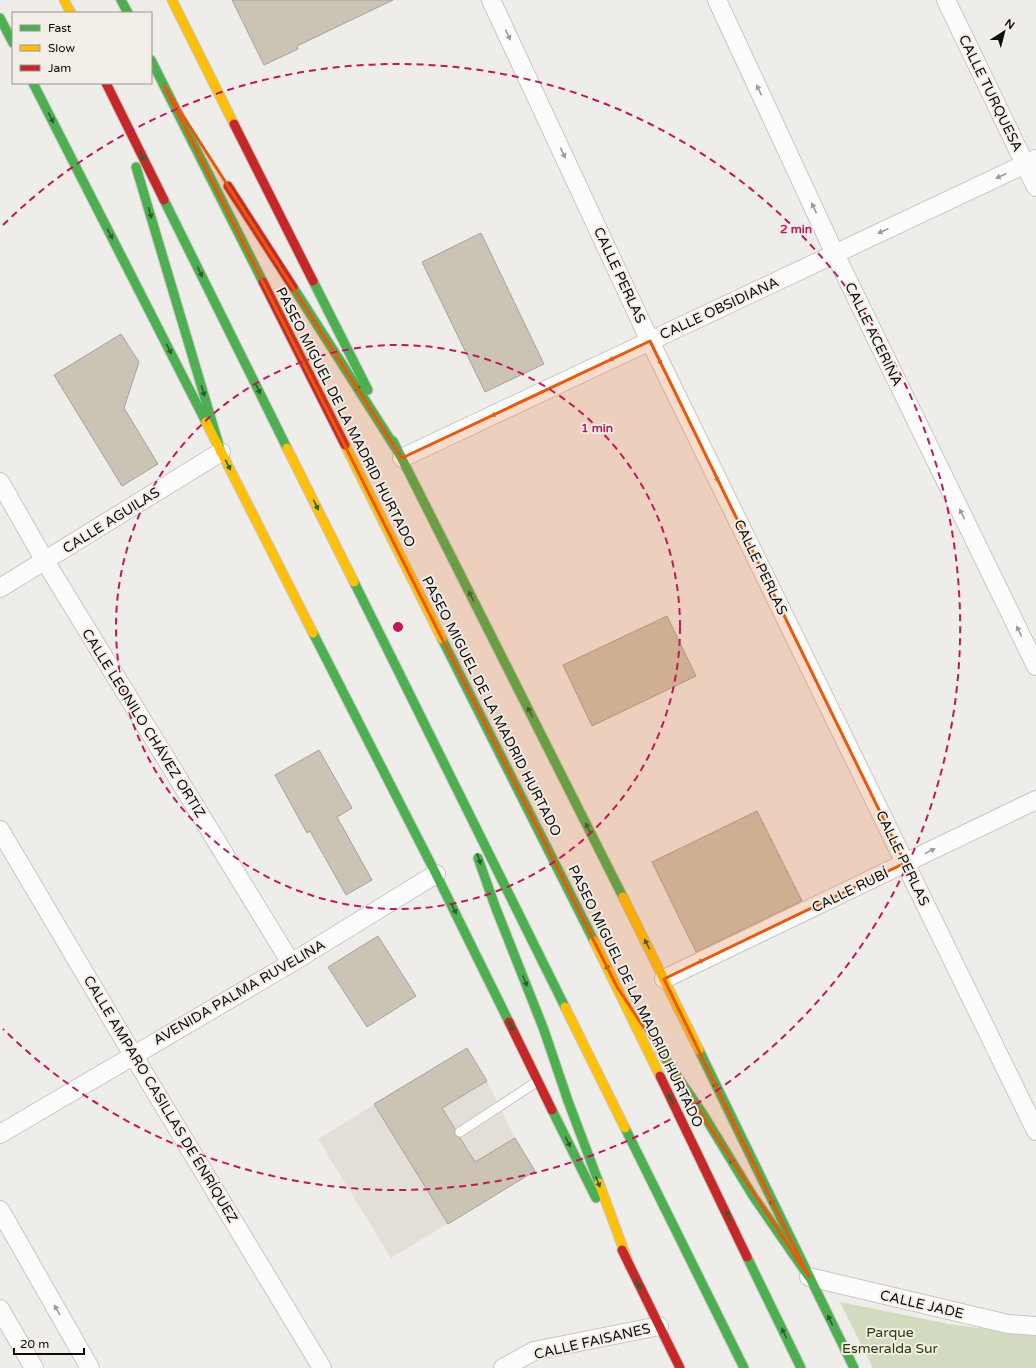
<svg xmlns="http://www.w3.org/2000/svg" width="1036" height="1368" font-family="'Varela Round',sans-serif">
  <style>
    .built { fill: #e4dfd6 }
    .green { fill: #d2dbbf }
    .building { fill: #cbc3b3; stroke: #a4a3a0 }
    .lines { fill: none; stroke-linecap: round; stroke-linejoin: round }
    .lane-casing { stroke: #c8c6c4; stroke-width: 11 }
    .street-casing { stroke: #c8c6c4; stroke-width: 20 }
    .fast-casing { stroke: #c8c6c4; stroke-width: 11 }
    .slow-casing { stroke: #c8c6c4; stroke-width: 11 }
    .jam-casing { stroke: #c8c6c4; stroke-width: 11 }
    .lane { stroke: #fdfcfc; stroke-width: 9 }
    .street { stroke: #fdfcfc; stroke-width: 18 }
    .fast { stroke: #4caf50; stroke-width: 9 }
    .slow { stroke: #ffc107; stroke-width: 9 }
    .jam { stroke: #c62828; stroke-width: 9 }
    .oneway { fill: #9d9c9b }
    .oneway2 { fill: #2c5e2d }
    .marked { fill: #e8590c; fill-opacity: 0.2; stroke: #e8590c; stroke-width: 3; stroke-linejoin: round }
    .ring { fill: none; stroke: #c2185b; stroke-width: 2; stroke-dasharray: 7 5 }
    .labels { text-anchor: middle; stroke-width: 4; stroke-linejoin: round; paint-order: stroke }
    .street-label { font-size: 14px; fill: #0d0c0a; stroke: #f2eee7 }
    .park-label { font-size: 14px; fill: #2c3c02; stroke: #f2eee7 }
    .centre { fill: #c2185b; stroke: #f2eee7; stroke-width: 2 }
    .ring-label { font-size: 12px; text-anchor: middle; font-weight: bold; fill: #c2185b; stroke: #f2eee7; stroke-width: 4; stroke-linejoin: round; paint-order: stroke }
  </style>
  <rect width="100%" height="100%" fill="#efedea"/>
  <polygon class="built" points="467,1048 487,1081 515,1138 535,1171 391,1258 318,1139"/>
  <polygon class="green" points="840,1302 949,1324 1036,1336 1036,1368 873,1368"/>
  <g class="building">
    <polygon points="232,0 393,0 297,46 298,49 264,65"/>
    <polygon points="481,233 544,364 485,392 422,262"/>
    <polygon points="121,334 139,362 124,408 158,464 122,486 54,375"/>
    <polygon points="667,616 696,676 592,726 563,665"/>
    <polygon points="319,750 352,808 337,817 372,880 346,895 310,831 307,833 275,775"/>
    <polygon points="757,811 802,901 696,952 652,862"/>
    <polygon points="378,936 416,996 367,1027 328,967"/>
    <polygon points="467,1048 487,1081 442,1108 455,1129 455,1135 460,1138 475,1162 515,1138 535,1171 448,1224 374,1104"/>
  </g>
  <g class="lines">
    <g class="lane-casing">
      <polyline id="lane" points="460,1132 538,1081"/>
    </g>
    <g class="street-casing">
      <g id="street">
        <polyline points="491,0 650,341 1036,1131"/>
        <polyline points="717,0 835,254 1036,666"/>
        <polyline points="946,0 1036,187"/>
        <polyline points="402,458 1036,159"/>
        <polyline points="0,482 45,561 291,963"/>
        <polyline points="0,588 221,452"/>
        <polyline points="0,830 133,1055 322,1368"/>
        <polyline points="664,979 1036,800"/>
        <polyline points="0,1134 291,963 436,874"/>
        <polyline points="0,1210 90,1368"/>
        <polyline points="809,1277 1008,1324 1036,1326"/>
        <polyline points="0,1309 34,1368"/>
        <polyline points="503,1368 534,1351 659,1326"/>
      </g>
    </g>
    <g class="fast-casing">
      <g id="fast">
        <polyline points="121,0 128,13"/>
        <polyline points="0,18 13,43"/>
        <polyline points="151,60 263,282"/>
        <polyline points="33,83 206,422"/>
        <polyline points="136,167 221,452"/>
        <polyline points="164,200 287,448"/>
        <polyline points="313,281 368,390"/>
        <polyline points="293,287 402,458"/>
        <polyline points="393,441 623,897"/>
        <polyline points="354,582 565,1007"/>
        <polyline points="313,633 436,874 509,1022"/>
        <polyline points="442,639 594,941"/>
        <polyline points="478,858 495,906 544,1030 568,1101 599,1183"/>
        <polyline points="699,1050 854,1368"/>
        <polyline points="660,1051 703,1114 753,1196 809,1277"/>
        <polyline points="552,1110 596,1198"/>
        <polyline points="625,1128 744,1368"/>
        <polyline points="747,1257 801,1368"/>
      </g>
    </g>
    <g class="slow-casing">
      <g id="slow">
        <polyline points="64,0 71,13"/>
        <polyline points="172,0 234,124"/>
        <polyline points="206,422 313,633"/>
        <polyline points="345,445 442,639"/>
        <polyline points="287,448 354,582"/>
        <polyline points="623,897 699,1050"/>
        <polyline points="594,941 660,1076"/>
        <polyline points="565,1007 625,1128"/>
        <polyline points="599,1183 630,1267"/>
      </g>
    </g>
    <g class="jam-casing">
      <g id="jam">
        <polyline points="106,83 164,200"/>
        <polyline points="234,124 313,281"/>
        <polyline points="228,186 293,287"/>
        <polyline points="263,282 345,445"/>
        <polyline points="509,1022 552,1110"/>
        <polyline points="660,1076 747,1257"/>
        <polyline points="622,1250 680,1368"/>
      </g>
    </g>
    <use href="#lane" class="lane"/>
    <use href="#street" class="street"/>
    <use href="#fast" class="fast"/>
    <use href="#slow" class="slow"/>
    <use href="#jam" class="jam"/>
  </g>
  <defs><path id="oneway-solid" d="M-6-.8H1V-3.2L6.5 0L1 3.2V.8H-6Z"/></defs>
  <g class="oneway">
    <use href="#oneway-solid" transform="translate(508 35) rotate(65)"/>
    <use href="#oneway-solid" transform="translate(759 90) rotate(-115)"/>
    <use href="#oneway-solid" transform="translate(563 153) rotate(65)"/>
    <use href="#oneway-solid" transform="translate(1001 176) rotate(155)"/>
    <use href="#oneway-solid" transform="translate(814 208) rotate(-115)"/>
    <use href="#oneway-solid" transform="translate(883 231) rotate(155)"/>
    <use href="#oneway-solid" transform="translate(614 358) rotate(155)"/>
    <use href="#oneway-solid" transform="translate(659 360) rotate(64)"/>
    <use href="#oneway-solid" transform="translate(496 414) rotate(155)"/>
    <use href="#oneway-solid" transform="translate(716 477) rotate(64)"/>
    <use href="#oneway-solid" transform="translate(962 514) rotate(-116)"/>
    <use href="#oneway-solid" transform="translate(1019 631) rotate(-116)"/>
    <use href="#oneway-solid" transform="translate(930 851) rotate(-26)"/>
    <use href="#oneway-solid" transform="translate(699 962) rotate(-26)"/>
    <use href="#oneway-solid" transform="translate(57 1310) rotate(-120)"/>
  </g>
  <g class="oneway2">
    <use href="#oneway-solid" transform="translate(51 118) rotate(63)"/>
    <use href="#oneway-solid" transform="translate(142 156) rotate(64)"/>
    <use href="#oneway-solid" transform="translate(150 213) rotate(73)"/>
    <use href="#oneway-solid" transform="translate(110 234) rotate(63)"/>
    <use href="#oneway-solid" transform="translate(281 269) rotate(-123)"/>
    <use href="#oneway-solid" transform="translate(200 272) rotate(64)"/>
    <use href="#oneway-solid" transform="translate(169 349) rotate(63)"/>
    <use href="#oneway-solid" transform="translate(258 389) rotate(64)"/>
    <use href="#oneway-solid" transform="translate(359 390) rotate(-123)"/>
    <use href="#oneway-solid" transform="translate(203 391) rotate(73)"/>
    <use href="#oneway-solid" transform="translate(228 465) rotate(63)"/>
    <use href="#oneway-solid" transform="translate(316 505) rotate(64)"/>
    <use href="#oneway-solid" transform="translate(471 596) rotate(-117)"/>
    <use href="#oneway-solid" transform="translate(530 712) rotate(-117)"/>
    <use href="#oneway-solid" transform="translate(588 828) rotate(-117)"/>
    <use href="#oneway-solid" transform="translate(479 859) rotate(71)"/>
    <use href="#oneway-solid" transform="translate(454 909) rotate(64)"/>
    <use href="#oneway-solid" transform="translate(647 944) rotate(-117)"/>
    <use href="#oneway-solid" transform="translate(608 969) rotate(-117)"/>
    <use href="#oneway-solid" transform="translate(525 981) rotate(68)"/>
    <use href="#oneway-solid" transform="translate(511 1026) rotate(64)"/>
    <use href="#oneway-solid" transform="translate(716 1087) rotate(-116)"/>
    <use href="#oneway-solid" transform="translate(671 1099) rotate(-116)"/>
    <use href="#oneway-solid" transform="translate(568 1142) rotate(64)"/>
    <use href="#oneway-solid" transform="translate(733 1163) rotate(-121)"/>
    <use href="#oneway-solid" transform="translate(598 1182) rotate(70)"/>
    <use href="#oneway-solid" transform="translate(773 1204) rotate(-116)"/>
    <use href="#oneway-solid" transform="translate(728 1216) rotate(-116)"/>
    <use href="#oneway-solid" transform="translate(638 1284) rotate(63)"/>
    <use href="#oneway-solid" transform="translate(830 1320) rotate(-116)"/>
    <use href="#oneway-solid" transform="translate(784 1333) rotate(-116)"/>
  </g>
  <path class="marked" d="M164,86l238,372 248,-117 255,522 -241,116 145,298 -192,-290z"/>
  <g class="ring">
    <circle cx="398" cy="627" r="282"/>
    <path d="M3 225A563 563 0 1 1 3 1029"/>
  </g>
  <g class="labels">
    <g class="street-label">
      <text transform="translate(991 93) rotate(64)" y="5">CALLE TURQUESA</text>
      <text transform="translate(620 275) rotate(65)" y="5">CALLE PERLAS</text>
      <text transform="translate(719 308) rotate(-25)" y="5">CALLE OBSIDIANA</text>
      <text transform="translate(874 334) rotate(64)" y="5">CALLE ACERINA</text>
      <text transform="translate(346 417) rotate(63)" y="5">PASEO MIGUEL DE LA MADRID HURTADO</text>
      <text transform="translate(111 520) rotate(-32)" y="5">CALLE AGUILAS</text>
      <text transform="translate(761 567) rotate(64)" y="5">CALLE PERLAS</text>
      <text transform="translate(492 706) rotate(63)" y="5">PASEO MIGUEL DE LA MADRID HURTADO</text>
      <text transform="translate(144 723) rotate(58)" y="5">CALLE LEONILO CHÁVEZ ORTIZ</text>
      <text transform="translate(903 858) rotate(64)" y="5">CALLE PERLAS</text>
      <text transform="translate(850 890) rotate(-26)" y="5">CALLE RUBÍ</text>
      <text transform="translate(239 992) rotate(-30)" y="5">AVENIDA PALMA RUVELINA</text>
      <text transform="translate(636 996) rotate(64)" y="5">PASEO MIGUEL DE LA MADRID HURTADO</text>
      <text transform="translate(161 1099) rotate(59)" y="5">CALLE AMPARO CASILLAS DE ENRÍQUEZ</text>
      <text transform="translate(922 1304) rotate(13)" y="5">CALLE JADE</text>
      <text transform="translate(592 1341) rotate(-13)" y="5">CALLE FAISANES</text>
    </g>
    <g class="park-label">
      <text x="890" y="1337">Parque<tspan x="890" dy="16">Esmeralda Sur</tspan></text>
    </g>
  </g>
  <circle cx="398" cy="627" r="6" class="centre"/>
  <g class="ring-label">
    <text x="796" y="233">2 min</text>
    <text x="597" y="432">1 min</text>
  </g>
  <rect x="12" y="12" width="140" height="72" fill="#f2eee7" stroke="#96948f"/>
  <rect x="20" y="25" width="20" height="6" fill="#4caf50" stroke="#96948f"/>
  <text x="48" y="32" font-size="12" fill="#0d0c0a">Fast</text>
  <rect x="20" y="45" width="20" height="6" fill="#ffc107" stroke="#96948f"/>
  <text x="48" y="52" font-size="12" fill="#0d0c0a">Slow</text>
  <rect x="20" y="65" width="20" height="6" fill="#c62828" stroke="#96948f"/>
  <text x="48" y="72" font-size="12" fill="#0d0c0a">Jam</text>
  <g transform="translate(1004 32) rotate(36)" stroke="#f2eee7" stroke-width="3" paint-order="stroke">
  <path d="M0-3L7 15L0 10L-7 15Z" fill="#0d0c0a"/>
  <text y="-6" font-size="11" font-weight="bold" text-anchor="middle" fill="#0d0c0a">N</text>
  </g>
  <path d="M14 1348v6h70v-6" fill="none" stroke="#0d0c0a" stroke-width="2"/>
  <text x="20" y="1348" font-size="12" fill="#0d0c0a" stroke="#f2eee7" stroke-width="3" paint-order="stroke">20 m</text>
</svg>
